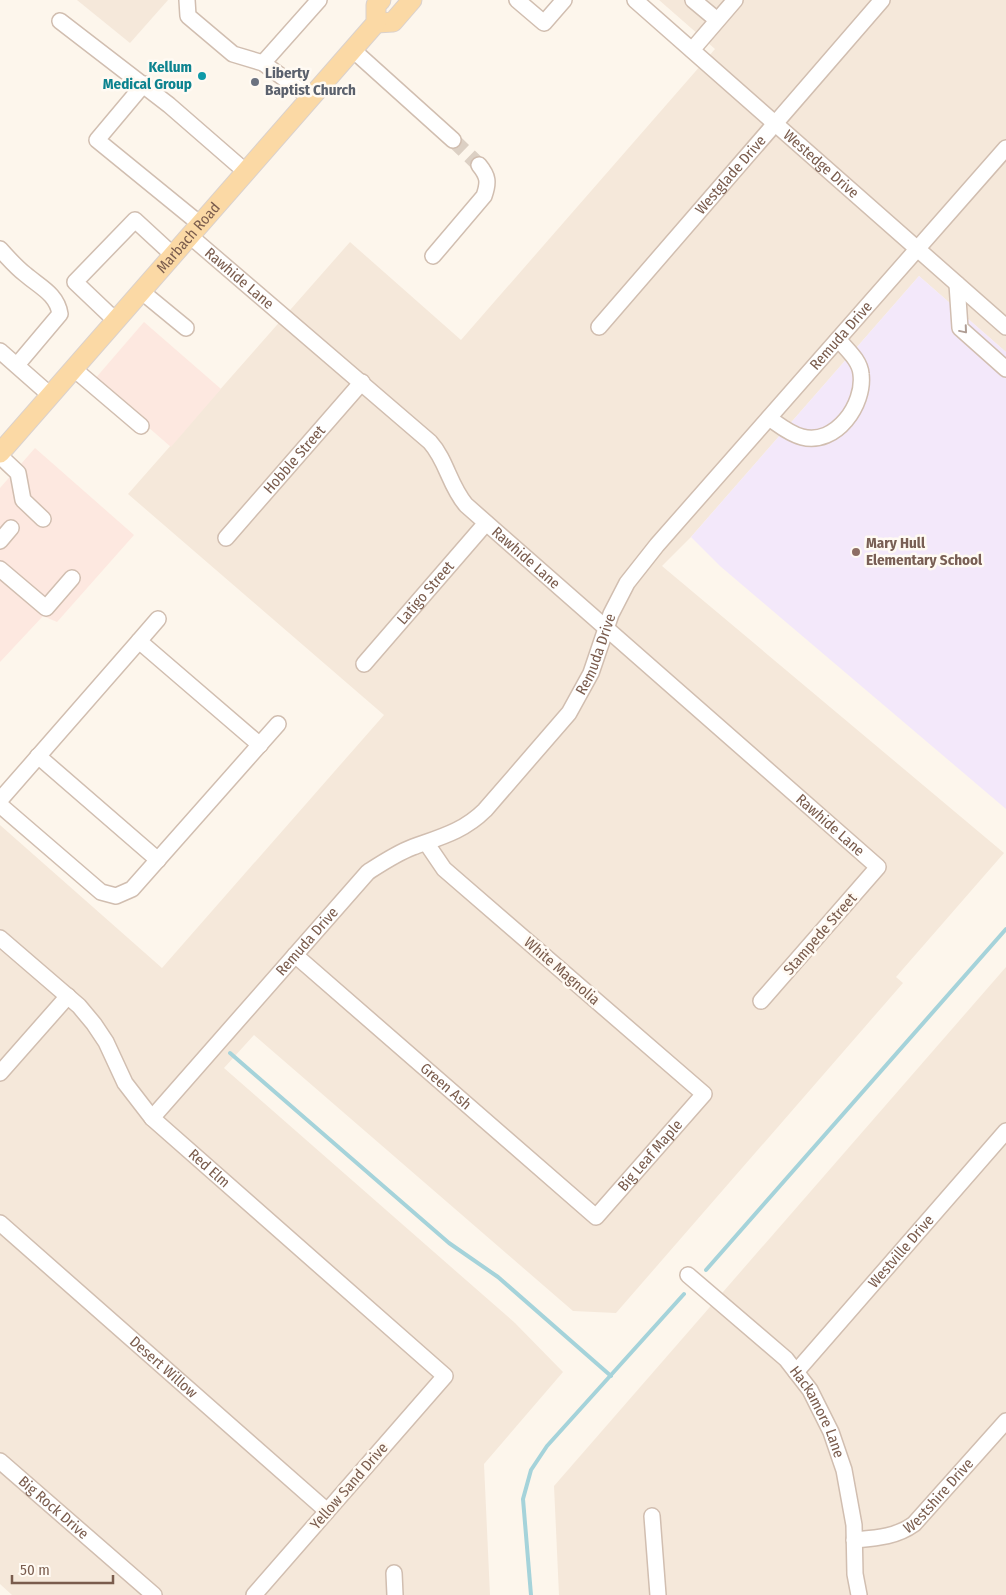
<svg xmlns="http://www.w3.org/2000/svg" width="1006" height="1595" font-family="'Fira Sans Condensed',sans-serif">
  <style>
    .residential { fill: #f5e8da }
    .commercial { fill: #fde8e0 }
    .education { fill: #f3e8fa }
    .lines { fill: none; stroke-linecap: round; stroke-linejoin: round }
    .stream { stroke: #a5d3da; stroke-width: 4 }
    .minor-tunnel { stroke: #dcd0c4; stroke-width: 15; stroke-dasharray: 15 8; stroke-linecap: butt }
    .minor-casing { stroke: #d1beb0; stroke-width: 18 }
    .major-casing { stroke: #dad1cd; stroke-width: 21 }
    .minor { stroke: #fff; stroke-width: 15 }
    .major { stroke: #fbd9a5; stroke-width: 19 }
    .oneway { stroke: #af9d94 }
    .culture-dot { fill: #0f9aa8; stroke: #fffaf3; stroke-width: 2 }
    .worship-dot { fill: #6b7280; stroke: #fffaf3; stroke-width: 2 }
    .education-dot { fill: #8d6e63; stroke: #fffaf3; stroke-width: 2 }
    .labels { text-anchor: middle; stroke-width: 5; stroke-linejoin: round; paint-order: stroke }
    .culture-label { font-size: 15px; font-weight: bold; fill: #0d838f; stroke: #fffaf3; text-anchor: end }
    .worship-label { font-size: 15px; font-weight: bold; fill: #5b616d; stroke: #fffaf3; text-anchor: start }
    .street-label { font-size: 15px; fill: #7a5c4d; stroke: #fffaf3 }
    .education-label { font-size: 15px; font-weight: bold; fill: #785e54; stroke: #fffaf3; text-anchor: start }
  </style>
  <rect width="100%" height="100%" fill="#fdf6ec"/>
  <g class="residential">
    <polygon points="77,0 168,0 130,43"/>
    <polygon points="659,0 1006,0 1006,352 919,276 691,537 662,566 1004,853 896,977 903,983 616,1313 573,1311 254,1035 224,1068 515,1323 563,1372 484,1464 490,1595 12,1595 0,1584 0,825 162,968 384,715 128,494 350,242 461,340 715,49"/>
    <polygon points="1006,967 1006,1595 559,1595 554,1486"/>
  </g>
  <g class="commercial">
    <polygon points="144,322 221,389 171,447 94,380"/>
    <polygon points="35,448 134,535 57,622 43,616 0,662 0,488"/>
  </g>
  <polygon class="education" points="919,276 1006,352 1006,809 720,566 691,537"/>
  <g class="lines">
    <g class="stream">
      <polyline points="230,1053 449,1243 498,1277 611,1376"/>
      <polyline points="706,1270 1006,929"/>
      <polyline points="531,1595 523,1499 531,1470 547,1446 684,1294"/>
    </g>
    <polyline class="minor-tunnel" points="453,140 479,165"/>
    <g class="minor-casing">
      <g id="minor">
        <polyline points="187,0 188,16 233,54 263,63 311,98"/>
        <polyline points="517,0 544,23 564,0"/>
        <path id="s1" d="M635,0l371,327"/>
        <polyline points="693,0 717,20"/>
        <polyline points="60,21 169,105 246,172"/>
        <polyline points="353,50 453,140"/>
        <polyline points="692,50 735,0"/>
        <polyline points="263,63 319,0"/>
        <polyline points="144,84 97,140 200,224"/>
        <path id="s2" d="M190,236l240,206c17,19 19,43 36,63l412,362 -117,134"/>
        <path d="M0,249c8,9 16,18 25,25 15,13 32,20 35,40l-43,51"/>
        <path d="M433,256l51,-60c5,-14 4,-20 -5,-31"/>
        <polyline points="957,284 960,328 1006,369"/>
        <polyline points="141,291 186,328"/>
        <polyline points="116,321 75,282 135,220 173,255"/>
        <path id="s3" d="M599,327l283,-327"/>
        <polyline points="0,351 50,395"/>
        <polyline points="74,369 141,426"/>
        <path d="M769,418c10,7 21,16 33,19 34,9 63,-33 59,-63 -1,-14 -15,-25 -23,-35"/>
        <polyline points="0,456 18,473 23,500 43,519"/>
        <path id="s4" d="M226,538l136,-156"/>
        <polyline points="0,541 11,528"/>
        <polyline points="0,569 46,608 72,578"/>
        <polyline points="158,619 139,641 260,745"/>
        <path id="s5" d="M364,664l122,-141"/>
        <polyline points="38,756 158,860"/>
        <polyline points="0,800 139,641"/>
        <polyline points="0,805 101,892 116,896 132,889 278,724"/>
        <path id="s6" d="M0,938l79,68 15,18 12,18 19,41 27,35 293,258 -191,219"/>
        <path id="s7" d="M295,955l301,262 108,-123 -260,-225 -17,-25"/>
        <polyline points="0,1073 68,996"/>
        <path id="s8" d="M152,1118l216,-246c14,-9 29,-19 45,-25 28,-10 51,-16 72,-37l84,-97 22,-40 20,-59 16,-31 30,-38 349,-397"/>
        <path id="s9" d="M0,1223l327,288"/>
        <path id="s10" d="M688,1275l98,84 24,31 21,42 13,38 10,55 1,49 4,21"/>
        <path id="s11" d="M796,1372l210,-241"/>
        <path id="s12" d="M0,1461l154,134"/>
        <polyline points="652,1516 658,1595"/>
        <path id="s13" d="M854,1540c23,-2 42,-3 60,-16l92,-103"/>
        <polyline points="394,1573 395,1595"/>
      </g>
    </g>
    <g class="major-casing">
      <g id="major">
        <polyline points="376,23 393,22 412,0"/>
        <path id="s14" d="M0,453l376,-430v-18l5,-5"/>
      </g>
    </g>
    <use href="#minor" class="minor"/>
    <use href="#major" class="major"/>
  </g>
  <defs><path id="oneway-chevron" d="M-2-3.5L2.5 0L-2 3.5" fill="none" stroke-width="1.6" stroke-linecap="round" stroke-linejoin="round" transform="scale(1.25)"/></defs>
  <use class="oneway" href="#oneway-chevron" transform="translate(964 330) rotate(50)"/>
  <circle class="culture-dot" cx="202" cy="76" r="5"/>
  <circle class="worship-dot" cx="255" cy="82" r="5"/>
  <circle class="education-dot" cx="856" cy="552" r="5"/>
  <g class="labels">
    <g class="culture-label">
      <text x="192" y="72">Kellum<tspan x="192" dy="17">Medical Group</tspan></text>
    </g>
    <g class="worship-label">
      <text x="265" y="78">Liberty<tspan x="265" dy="17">Baptist Church</tspan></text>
    </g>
    <g class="street-label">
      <text dy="5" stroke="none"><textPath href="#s1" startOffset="248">Westedge Drive</textPath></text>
      <text dy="5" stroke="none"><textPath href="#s3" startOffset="201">Westglade Drive</textPath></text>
      <text dy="5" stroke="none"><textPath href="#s14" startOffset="286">Marbach Road</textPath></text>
      <text dy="5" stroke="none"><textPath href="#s2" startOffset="65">Rawhide Lane</textPath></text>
      <text dy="5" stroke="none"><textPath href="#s8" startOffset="1059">Remuda Drive</textPath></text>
      <text dy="5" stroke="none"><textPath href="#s4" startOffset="104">Hobble Street</textPath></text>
      <text dy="5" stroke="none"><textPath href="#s2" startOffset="469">Rawhide Lane</textPath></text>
      <text dy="5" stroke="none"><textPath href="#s5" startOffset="94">Latigo Street</textPath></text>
      <text dy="5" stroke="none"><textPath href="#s8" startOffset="654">Remuda Drive</textPath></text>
      <text dy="5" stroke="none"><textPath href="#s2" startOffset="874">Rawhide Lane</textPath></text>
      <text transform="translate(820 934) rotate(-49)" y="5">Stampede Street</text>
      <text dy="5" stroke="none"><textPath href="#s8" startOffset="235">Remuda Drive</textPath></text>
      <text transform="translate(562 971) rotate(41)" y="5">White Magnolia</text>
      <text dy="5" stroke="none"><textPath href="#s7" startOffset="200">Green Ash</textPath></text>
      <text dy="5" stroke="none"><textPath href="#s7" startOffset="481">Big Leaf Maple</textPath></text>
      <text dy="5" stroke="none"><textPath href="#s6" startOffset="315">Red Elm</textPath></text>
      <text dy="5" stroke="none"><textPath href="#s11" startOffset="160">Westville Drive</textPath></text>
      <text dy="5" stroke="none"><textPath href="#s9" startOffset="218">Desert Willow</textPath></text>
      <text dy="5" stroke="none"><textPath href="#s10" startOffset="191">Hackamore Lane</textPath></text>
      <text transform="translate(349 1486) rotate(-49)" y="5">Yellow Sand Drive</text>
      <text dy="5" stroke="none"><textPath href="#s13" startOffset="100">Westshire Drive</textPath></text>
      <text dy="5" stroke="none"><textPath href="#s12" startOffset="71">Big Rock Drive</textPath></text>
    </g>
    <g class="education-label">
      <text x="866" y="548">Mary Hull<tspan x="866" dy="17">Elementary School</tspan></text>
    </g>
  </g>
  <path d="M12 1575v8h101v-8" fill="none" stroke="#7a5c4d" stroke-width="2.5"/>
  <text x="20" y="1575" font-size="15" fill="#7a5c4d" stroke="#fffaf3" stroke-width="4" paint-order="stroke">50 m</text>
</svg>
